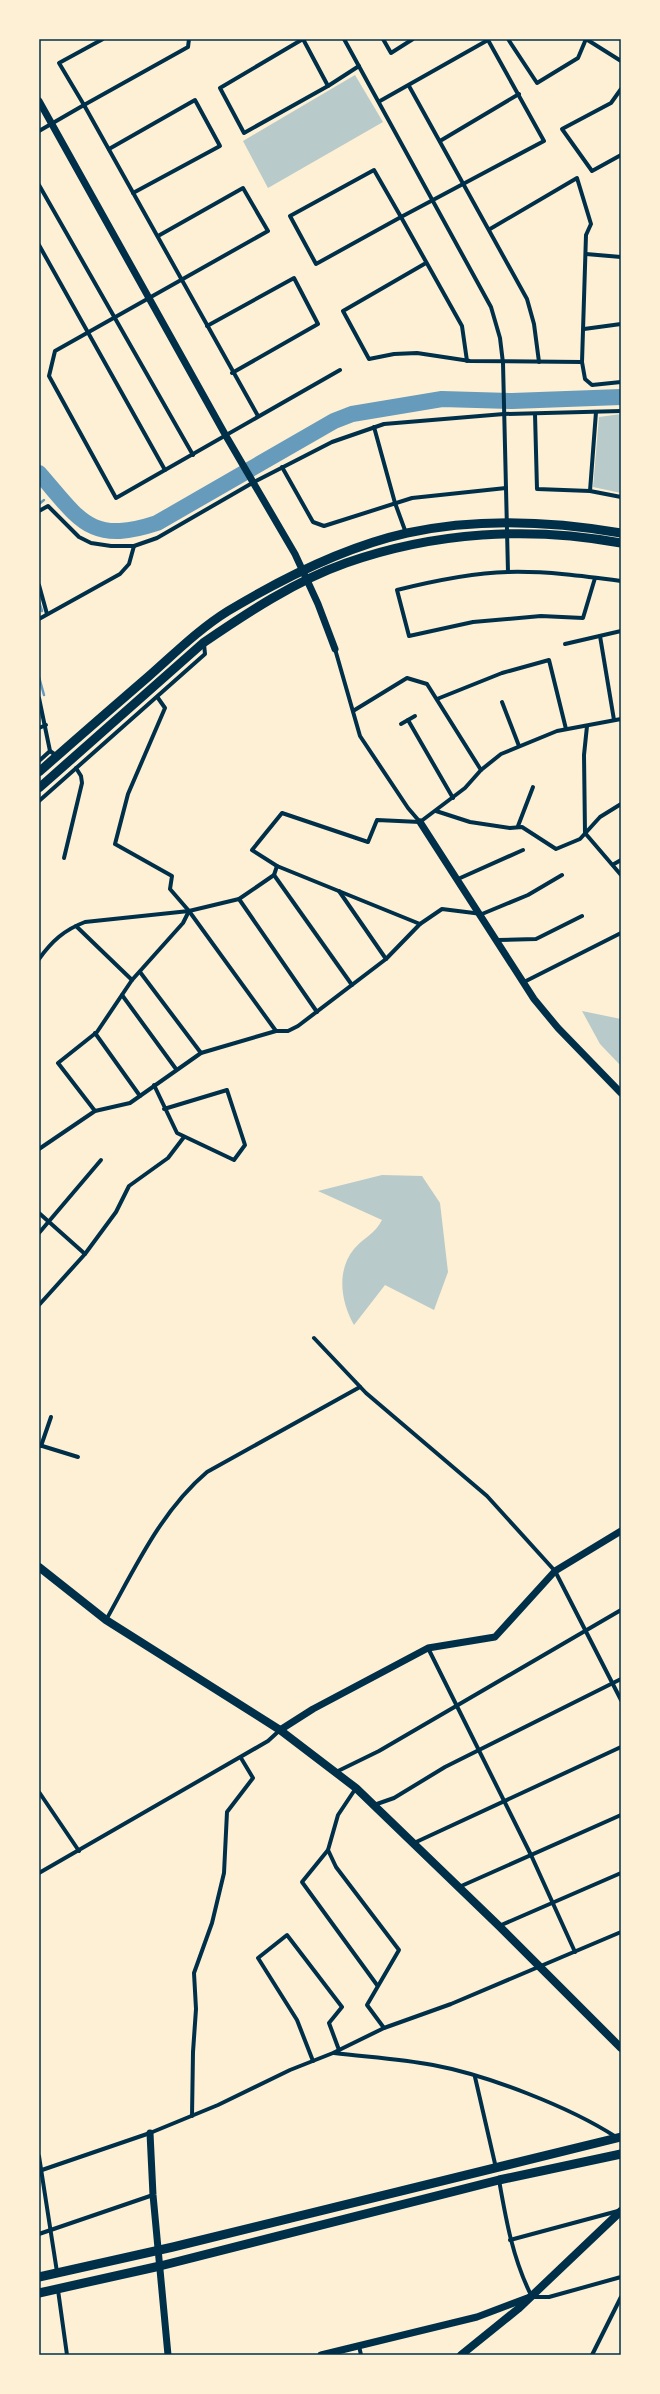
<svg xmlns="http://www.w3.org/2000/svg" width="660" height="2394" font-family="Figtree,sans-serif">
  <style>
    .green { fill: #b9caca }
    .lines { fill: none; stroke-linecap: round; stroke-linejoin: round }
    .stream { stroke: #669bbc; stroke-width: 2.5 }
    .river { stroke: #669bbc; stroke-width: 16 }
    .minor { stroke: #003049; stroke-width: 4 }
    .tertiary { stroke: #003049; stroke-width: 7 }
    .secondary { stroke: #003049; stroke-width: 8 }
    .primary { stroke: #003049; stroke-width: 8 }
    .trunk { stroke: #003049; stroke-width: 9 }
    .neatline { fill: none; stroke: #003049; stroke-width: 1.5 }
  </style>
  <rect width="100%" height="100%" fill="#fdf0d5"/>
  <g class="green">
    <polygon points="355,75 383,122 268,188 243,141"/>
    <polygon points="621,414 621,493 593,487 599,417"/>
    <polygon points="582,1011 621,1019 621,1066 600,1044"/>
    <path d="M382,1175l40,1 18,27 8,69 -14,38 -49,-25 -31,40c-13,-23 -18,-54 0,-76 9,-11 21,-15 28,-29l-64,-29z"/>
  </g>
  <g class="lines">
    <g class="stream">
      <polyline points="39,504 44,500"/>
      <polyline points="39,602 42,611"/>
      <polyline points="39,677 44,695"/>
    </g>
    <path class="river" d="M39,473c41,47 51,72 118,50l177,-102 18,-7 90,-15 70,2 109,-4"/>
    <g class="minor">
      <polyline points="103,39 59,63 84,105 188,47 189,39"/>
      <polyline points="303,39 220,88 244,133 328,86 359,66"/>
      <polyline points="303,39 328,86"/>
      <polyline points="344,39 491,307 500,338 503,363 508,572"/>
      <polyline points="383,39 391,53 413,39"/>
      <polyline points="508,39 537,83 578,58 586,39"/>
      <polyline points="586,39 621,61"/>
      <polyline points="409,86 527,299 534,324 539,362"/>
      <polyline points="621,89 611,103 562,129 592,171 621,155"/>
      <polyline points="380,101 488,40 544,141 401,217 462,326 467,361"/>
      <polyline points="39,131 84,105 258,416"/>
      <polyline points="440,141 519,94"/>
      <polyline points="109,149 195,100 220,146 133,193"/>
      <polygon points="374,170 401,217 316,264 290,216"/>
      <polyline points="39,185 193,455"/>
      <polyline points="490,229 577,178 591,224 586,235 582,362 585,379 592,385 621,382"/>
      <polyline points="158,236 243,188 268,231 55,351 49,376 116,498 340,370"/>
      <polyline points="39,245 165,470"/>
      <polyline points="586,254 621,257"/>
      <polyline points="426,263 343,311 369,359 394,354 417,353 470,361 582,362"/>
      <polyline points="207,326 294,278 318,324 232,373"/>
      <polyline points="584,329 621,324"/>
      <polyline points="535,414 537,489 590,491 621,497"/>
      <polyline points="374,427 395,503 406,533"/>
      <polyline points="282,467 313,522 324,526 412,498 506,488"/>
      <polyline points="590,491 596,412"/>
      <polyline points="39,511 48,506 79,537 91,543 111,546 134,546 157,538 254,482 332,442 384,424 504,414 621,411"/>
      <path d="M595,578l-12,40 -42,-2 -68,6 -64,14 -12,-46c36,-9 74,-17 111,-18 37,-1 76,4 113,9"/>
      <polyline points="39,585 47,614"/>
      <polyline points="39,619 120,574 129,564 134,546"/>
      <polyline points="600,636 614,720"/>
      <polyline points="565,644 621,631"/>
      <polyline points="335,649 360,736 408,808 420,822"/>
      <polyline points="39,698 50,751 57,756"/>
      <polyline points="158,698 165,708 128,794 115,844 172,876 170,889 189,911 276,1031"/>
      <polyline points="437,699 502,673 549,660 566,729"/>
      <polyline points="502,702 519,746"/>
      <polyline points="353,711 407,678 427,684 481,770"/>
      <polyline points="408,720 453,798"/>
      <polyline points="401,724 415,716"/>
      <polyline points="587,726 584,755 585,833 621,875"/>
      <polyline points="39,728 46,725"/>
      <polyline points="39,761 50,751"/>
      <polyline points="39,801 205,654 204,644"/>
      <polyline points="436,811 470,822 510,828 522,827 556,849 580,839 600,817 621,804"/>
      <polyline points="518,826 533,787"/>
      <polyline points="64,858 82,783 81,776 76,768"/>
      <polyline points="614,864 621,860"/>
      <polyline points="277,866 252,850 282,813 368,842 377,820 420,822 465,788 481,770 501,754 557,731 621,719"/>
      <polyline points="274,875 352,985"/>
      <polyline points="458,879 523,850"/>
      <polyline points="339,891 386,959"/>
      <polyline points="239,899 317,1012"/>
      <polyline points="76,926 132,980"/>
      <polyline points="498,940 536,939 582,916"/>
      <path d="M39,959c13,-18 25,-29 46,-37l104,-11 50,-12 35,-24 3,-9 143,58"/>
      <polyline points="140,972 201,1053"/>
      <polyline points="524,982 621,933"/>
      <polyline points="122,995 176,1069"/>
      <polyline points="95,1033 140,1096"/>
      <polyline points="154,1085 177,1133 234,1160 245,1145 227,1090 164,1109"/>
      <polyline points="95,1111 58,1063 97,1032 132,980 183,923 189,911"/>
      <polyline points="39,1149 95,1111 130,1103 201,1053 276,1031 288,1031 298,1026 386,959 420,924 442,909 482,914 528,895 562,875"/>
      <polyline points="39,1213 85,1254"/>
      <polyline points="39,1233 101,1160"/>
      <polyline points="39,1305 85,1254 116,1212 129,1186 168,1158 184,1137"/>
      <polyline points="314,1338 366,1393 487,1496 555,1571 621,1700"/>
      <polyline points="39,1445 78,1457"/>
      <polyline points="41,1446 51,1417"/>
      <path d="M106,1620c29,-52 55,-109 101,-148l153,-85"/>
      <polyline points="428,1648 531,1855 575,1952"/>
      <polyline points="336,1772 379,1751 621,1610"/>
      <polyline points="356,1788 338,1815 328,1850 302,1882 377,1985"/>
      <polyline points="39,1792 79,1851"/>
      <polyline points="374,1805 394,1798 445,1767 621,1679"/>
      <polyline points="414,1843 621,1747"/>
      <polyline points="328,1850 336,1867 399,1950 367,2005 384,2028"/>
      <polyline points="39,1873 268,1741 280,1730"/>
      <polyline points="459,1887 621,1815"/>
      <polyline points="499,1926 621,1873"/>
      <path d="M334,2053c33,4 66,6 99,12 54,10 137,42 183,72"/>
      <polyline points="313,2061 297,2020 258,1958 287,1935 342,2007 329,2023 339,2050"/>
      <polyline points="475,2077 496,2168"/>
      <polyline points="192,2116 193,2052 196,2009 194,1973 212,1923 224,1873 227,1812 253,1778 241,1758"/>
      <polyline points="39,2156 57,2272"/>
      <polyline points="39,2171 150,2133 218,2105 290,2070 333,2053 384,2028 451,2004 621,1932"/>
      <path d="M499,2180c7,40 14,80 33,117h17l72,-20"/>
      <polyline points="39,2234 153,2195"/>
      <polyline points="510,2240 618,2211"/>
      <polyline points="58,2290 67,2355"/>
      <polyline points="359,2346 361,2355"/>
      <polyline points="592,2355 621,2297"/>
    </g>
    <g class="tertiary">
      <polyline points="39,101 226,436 295,554 318,604 335,649"/>
      <polyline points="420,822 534,999 558,1028 621,1093"/>
      <polyline points="280,1730 313,1709 428,1648 495,1637 555,1571 621,1531"/>
      <polyline points="150,2133 153,2195 168,2355"/>
      <polyline points="321,2355 477,2317 530,2297"/>
    </g>
    <polyline class="secondary" points="461,2355 518,2309 621,2211"/>
    <polyline class="primary" points="39,1567 106,1620 280,1730 356,1788 499,1926 621,2048"/>
    <g class="trunk">
      <path d="M39,772c36,-32 73,-64 110,-96 25,-22 50,-47 79,-65 55,-33 116,-64 179,-78 69,-15 144,-12 214,0"/>
      <path d="M39,788l164,-145c44,-30 92,-62 143,-80 88,-31 183,-37 275,-20"/>
      <polyline points="39,2277 173,2247 621,2137"/>
      <polyline points="39,2293 160,2266 499,2180 621,2154"/>
    </g>
  </g>
  <rect width="660" height="2394" fill="none" stroke="#fdf0d5" stroke-width="80"/>
  <rect x="40" y="40" width="580" height="2314" class="neatline"/>
</svg>
